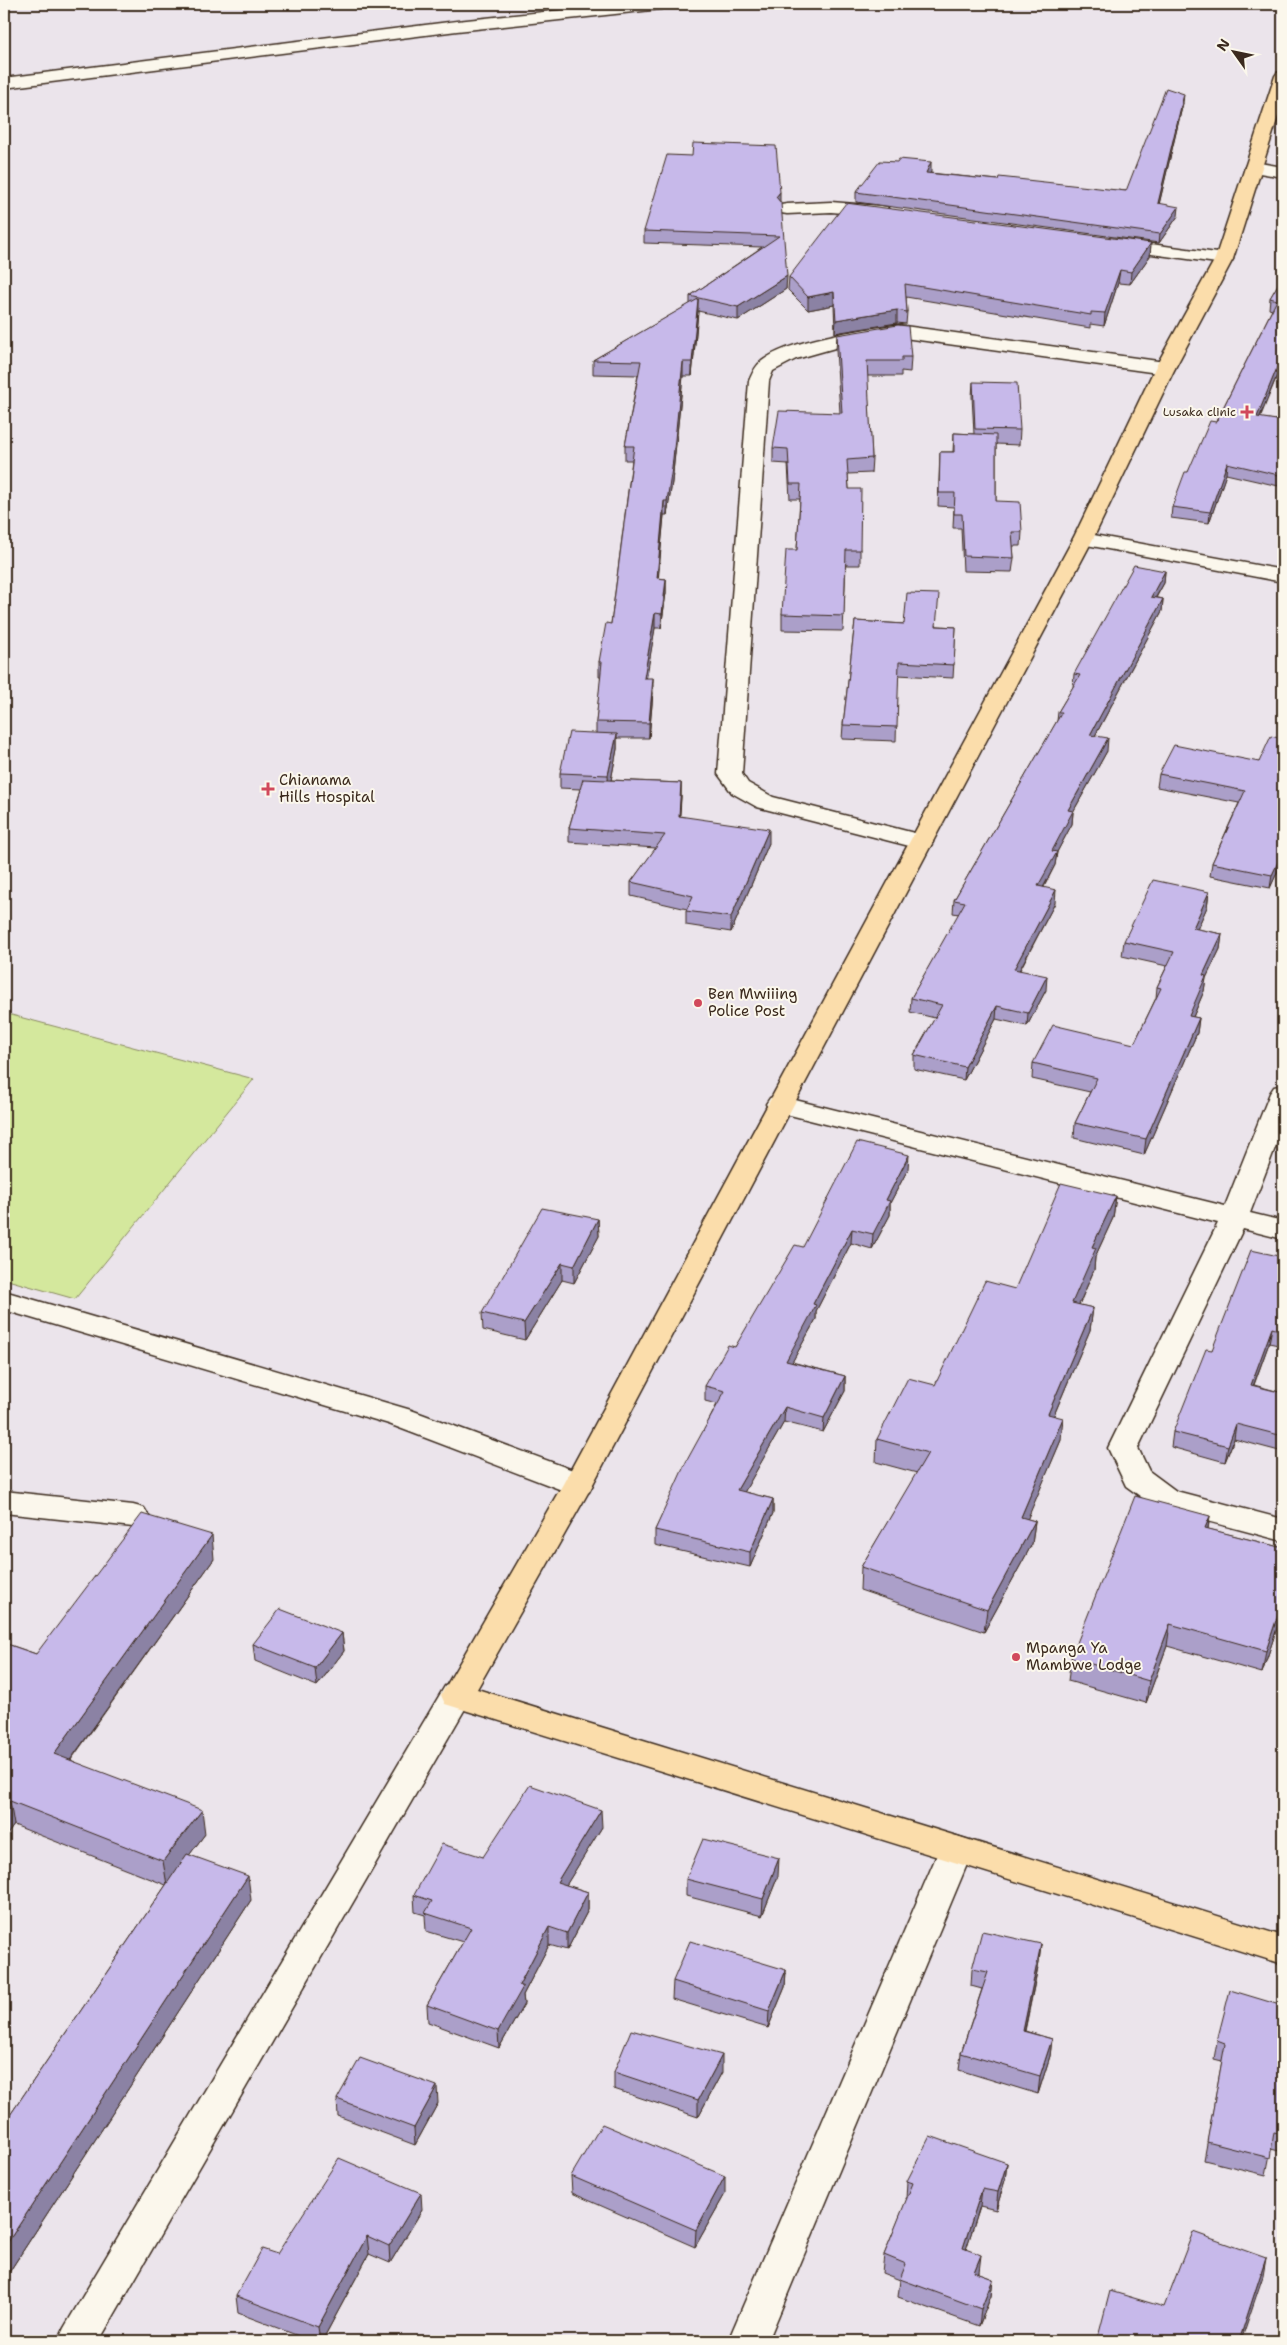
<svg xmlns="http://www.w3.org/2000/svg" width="1287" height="2345" font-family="'Shantell Sans',sans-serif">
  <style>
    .green { fill: #d4e89d; stroke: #88895e }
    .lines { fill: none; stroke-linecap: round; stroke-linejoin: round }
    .minor-casing { stroke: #3b2a1e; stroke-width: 3 }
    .major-casing { stroke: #3b2a1e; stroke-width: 3 }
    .minor { fill: #fbf7ec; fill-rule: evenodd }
    .major { fill: #fbddab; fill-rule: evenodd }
    .wall { fill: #ab9fc9; stroke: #3b2a1e }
    .shaded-wall { fill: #8b82a4; stroke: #3b2a1e }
    .building { fill: #c7b9ea; stroke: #3b2a1e }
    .poi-dot { fill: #d1495b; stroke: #fbf7ec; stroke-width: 2 }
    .labels { text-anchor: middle; stroke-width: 4; stroke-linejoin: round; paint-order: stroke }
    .far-poi-label { font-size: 12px; fill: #3b2a1e; stroke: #fbf7ec; text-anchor: end }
    .poi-label { font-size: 15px; fill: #3b2a1e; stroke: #fbf7ec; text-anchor: start }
  </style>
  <rect width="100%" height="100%" fill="#ebe4eb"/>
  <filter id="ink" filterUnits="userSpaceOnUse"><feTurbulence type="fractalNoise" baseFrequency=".02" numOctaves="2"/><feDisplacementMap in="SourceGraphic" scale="10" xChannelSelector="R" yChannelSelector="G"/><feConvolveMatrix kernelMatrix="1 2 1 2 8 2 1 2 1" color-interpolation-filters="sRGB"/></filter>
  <g filter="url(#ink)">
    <polygon class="green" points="4,1013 254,1079 75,1299 4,1279"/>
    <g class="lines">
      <g class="minor-casing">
        <g id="minor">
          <polygon points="620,4 669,4 666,7 661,9 457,31 4,88 4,78 457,21"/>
          <polygon points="1254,162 1283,167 1283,177 1248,171 1245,167 1248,163"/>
          <polygon points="831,202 881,206 887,207 890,211 887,215 881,216 831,212 787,214 781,213 778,209 781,205 787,204"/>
          <polygon points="1114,239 1224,254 1230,255 1233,259 1230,263 1224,264 1108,248 1105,244 1108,240"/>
          <path d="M897,325l268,37 7,2 3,4 -3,4 -7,2 -268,-37 -48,7 -53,15 -23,12 -4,10 -27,393 6,9 25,14 157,40 3,5 -3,5 -9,2 -164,-42 -25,-14 -14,-19 31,-393c3,-7 6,-15 13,-20 26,-21 100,-32 135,-36z"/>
          <polygon points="1083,533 1283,570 1283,582 1076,543 1073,539 1076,535"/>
          <polygon points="1283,1085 1283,1127 1250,1213 1283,1221 1283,1239 1243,1229 1138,1448 1149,1471 1176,1491 1283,1519 1283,1541 1155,1507 1126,1486 1108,1448 1218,1223 770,1110 766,1104 770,1098 779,1096 1225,1206 1270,1093 1274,1087"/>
          <polygon points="4,1291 411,1410 589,1476 593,1484 589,1492 578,1495 567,1492 389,1424 4,1310"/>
          <polygon points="4,1491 133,1505 144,1508 149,1516 144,1524 133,1527 4,1513"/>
          <polygon points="457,1683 469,1686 473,1695 99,2341 58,2341 64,2328 445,1686"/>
          <polygon points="956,1836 968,1840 973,1850 768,2341 728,2341 939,1850 944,1840"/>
        </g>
      </g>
      <g class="major-casing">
        <polygon id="major" points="1283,71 1283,101 1233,259 1175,368 1093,539 593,1484 477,1689 1283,1936 1283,1964 445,1704 441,1695 563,1484 1073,539 1155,368 1215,259 1275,76 1277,73"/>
      </g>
      <use href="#minor" class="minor"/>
      <use href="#major" class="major"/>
    </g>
    <g class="wall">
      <polygon points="1183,103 1159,204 1178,216 1159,243 856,202 856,192 931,172 930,173 998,180 1126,191"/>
      <polygon points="692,156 780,201 786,289 738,320 698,311 692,376 683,376 672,482 667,515 664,515 658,578 666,579 666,593 661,628 655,628 646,678 653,693 649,738 617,738 617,749 611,780 681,783 681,797 680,816 769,843 731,932 686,925 686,911 687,909 631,896 631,882 656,848 569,842 569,828 580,789 560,788 560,773 596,733 596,722 601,677 599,677 599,662 611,624 632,460 625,460 625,446 638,375 593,374 593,360 690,304 690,296 762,247 644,243 644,231"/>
      <polygon points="1151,243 1150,256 1130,284 1118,283 1104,326 1090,324 1090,328 906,297 907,312 906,324 897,323 835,333 834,305 808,310 788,290 789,277"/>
      <polygon points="1283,276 1283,361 1260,418 1283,421 1283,487 1226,474 1209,523 1171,518 1172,507 1188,472 1216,422 1272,310 1269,309 1270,298"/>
      <polygon points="837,335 911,357 910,372 901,371 901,376 867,376 872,458 871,473 848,474 849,489 860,550 860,565 846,565 843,631 782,630 782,614 797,550 800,499 790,499 788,464 773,463 773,448 840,413 836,350"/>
      <polygon points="973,382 1020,430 1019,445 996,444 996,501 1022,532 1021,546 1013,546 1014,558 1012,572 963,571 961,528 953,528 954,507 938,506 940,452 953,452 954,433 974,434 972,396"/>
      <polygon points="1165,571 1164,583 1156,598 1163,599 1162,611 1095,736 1107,751 1073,812 1072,824 1057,852 1055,865 1044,887 1055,903 1020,970 1046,990 1027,1026 996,1019 964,1080 914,1069 914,1055 935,1018 910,1012 911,998 959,914 953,913 954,900 1057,721 1058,712 1073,687 1074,674"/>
      <polygon points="855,621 956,627 953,678 898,675 896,741 842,739 843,725"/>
      <polygon points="1282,739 1283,860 1270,888 1210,876 1212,863 1239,803 1157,787 1159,774 1259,762"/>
      <polygon points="1209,892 1207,907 1197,929 1222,934 1220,949 1206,978 1204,991 1193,1017 1199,1018 1197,1033 1144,1155 1074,1138 1075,1123 1090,1092 1032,1079 1033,1063 1134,1044 1156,998 1157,987 1167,966 1122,956 1124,941"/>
      <polygon points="908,1169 890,1203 890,1215 872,1249 851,1243 816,1311 816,1319 792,1362 845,1376 845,1391 823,1432 784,1422 744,1492 773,1499 773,1513 750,1567 655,1545 655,1530 717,1404 705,1401 705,1386 735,1347 803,1247"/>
      <polygon points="1116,1196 1113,1218 1095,1257 1094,1270 1079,1305 1093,1308 1090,1330 1054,1415 1061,1440 1027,1519 1035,1521 1032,1544 984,1632 860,1590 861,1567 917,1473 876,1462 877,1439 935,1385 1015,1289"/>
      <polygon points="598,1219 599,1236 574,1283 562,1280 525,1340 483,1330 482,1313"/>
      <polygon points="1283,1257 1283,1346 1269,1343 1254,1385 1283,1393 1283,1452 1234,1439 1225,1462 1171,1447 1173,1432 1212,1350"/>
      <polygon points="1210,1516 1208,1529 1283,1548 1283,1610 1262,1673 1167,1646 1146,1703 1068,1681 1071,1658"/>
      <polygon points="214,1559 71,1760 205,1834 189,1855 251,1900 4,2280 4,2124 166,1885 14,1825 4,1839 4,1643 36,1654"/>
      <polygon points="342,1633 344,1651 317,1686 255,1661 253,1644"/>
      <polygon points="602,1827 566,1885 588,1892 588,1910 567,1950 549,1945 523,1995 524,2004 499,2048 428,2022 427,2005 463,1942 426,1931 425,1915 415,1912 414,1895 483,1857"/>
      <polygon points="778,1876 762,1916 686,1896 686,1879"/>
      <polygon points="1041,1944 1039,1962 1025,2031 1052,2039 1050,2056 1038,2094 959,2070 961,2053 982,1989 971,1986 972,1969"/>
      <polygon points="786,1970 785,1987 768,2028 672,1999 673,1981"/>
      <polygon points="1283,2006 1283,2152 1271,2149 1266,2175 1204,2160 1222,2061 1214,2059 1217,2041"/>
      <polygon points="614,2072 722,2072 698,2117 614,2089"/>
      <polygon points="337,2099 438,2103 415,2145 338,2116"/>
      <polygon points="1007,2163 1005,2180 996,2210 980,2206 966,2249 979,2272 979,2274 993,2279 991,2296 979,2326 898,2297 900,2280 882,2273 884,2255 907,2199 906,2199 907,2181"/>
      <polygon points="571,2176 725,2194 695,2247 572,2193"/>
      <polygon points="422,2210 390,2263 369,2254 322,2341 312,2341 238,2313 236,2296 277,2254"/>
    </g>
    <g class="shaded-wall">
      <polygon points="1184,94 1183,103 1157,213 1158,203"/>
      <polygon points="931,162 931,172 926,182 926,173"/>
      <polygon points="780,192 780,204 776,197"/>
      <polygon points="1179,207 1178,216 1159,243 1160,234"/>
      <polygon points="1151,243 1150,256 1130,284 1131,272"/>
      <polygon points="1120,270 1118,283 1104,326 1105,313"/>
      <polygon points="787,276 786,289 738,320 738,307"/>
      <polygon points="834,292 834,305 808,310 808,297"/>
      <polygon points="698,299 698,312 692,376 692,362"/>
      <polygon points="897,310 897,323 835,333 836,320"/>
      <polygon points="1283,353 1283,361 1255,428 1257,417"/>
      <polygon points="683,362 683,376 672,482 667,515 667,501"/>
      <polygon points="1227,463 1226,474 1209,523 1210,512"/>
      <polygon points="664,501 664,515 657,593 657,578"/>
      <polygon points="1165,571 1164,583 1149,609 1151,597"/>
      <polygon points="666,579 666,593 661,628 662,614"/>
      <polygon points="1163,599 1162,611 1089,747 1090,735"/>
      <polygon points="655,613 655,628 644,693 644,678"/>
      <polygon points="653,678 653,693 649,738 649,723"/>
      <polygon points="617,734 617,749 609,791 608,775"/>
      <polygon points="1108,738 1107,751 1073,812 1072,824 1057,852 1055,865 1037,899 1038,886 1068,810"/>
      <polygon points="681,783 681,797 678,830 679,816"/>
      <polygon points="769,829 769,843 731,932 731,917"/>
      <polygon points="1283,851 1283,860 1270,888 1272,875"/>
      <polygon points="1056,890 1055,903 1013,982 1014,969"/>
      <polygon points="1209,892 1207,907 1191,943 1193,928"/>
      <polygon points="1222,934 1220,949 1206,978 1204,991 1187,1031 1189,1016 1203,975"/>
      <polygon points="1047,976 1046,990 1027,1026 1028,1013"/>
      <polygon points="997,1006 996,1019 964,1080 965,1067"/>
      <polygon points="1199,1018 1197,1033 1144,1155 1146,1139"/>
      <polygon points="909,1155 908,1169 890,1203 890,1215 872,1249 873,1234 886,1200"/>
      <polygon points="1116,1196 1113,1218 1095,1257 1094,1270 1070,1325 1072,1303 1092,1247"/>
      <polygon points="598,1219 599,1236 574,1283 574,1266"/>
      <polygon points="852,1229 851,1243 816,1311 816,1319 785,1375 786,1361 813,1304"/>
      <polygon points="562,1263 562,1280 525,1340 524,1323"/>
      <polygon points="1093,1308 1090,1330 1045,1436 1048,1414"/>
      <polygon points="1272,1328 1269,1343 1248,1400 1251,1385"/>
      <polygon points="845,1376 845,1391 823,1432 824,1418"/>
      <polygon points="785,1407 784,1422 737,1505 737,1490"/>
      <polygon points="1063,1418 1061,1440 1019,1539 1021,1517"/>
      <polygon points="1236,1424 1234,1439 1225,1462 1228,1446"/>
      <polygon points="773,1499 773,1513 750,1567 750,1552"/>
      <polygon points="1210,1516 1206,1539 1205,1528"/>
      <polygon points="1035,1521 1032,1544 984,1632 987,1610"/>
      <polygon points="212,1535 214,1559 58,1777 54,1754"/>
      <polygon points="1283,1599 1283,1610 1262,1673 1266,1651"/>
      <polygon points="1170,1624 1167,1646 1146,1703 1149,1681"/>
      <polygon points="342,1633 344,1651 317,1686 315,1668"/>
      <polygon points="10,1801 14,1825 4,1839 4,1809"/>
      <polygon points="202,1810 205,1834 167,1885 163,1861"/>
      <polygon points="601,1810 602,1827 557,1900 557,1882"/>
      <polygon points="779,1858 778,1876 762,1916 763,1899"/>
      <polygon points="248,1876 251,1900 4,2280 4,2248"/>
      <polygon points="588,1892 588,1910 567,1950 567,1933"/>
      <polygon points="549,1927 549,1945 523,1995 524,2004 499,2048 498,2031 519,1985"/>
      <polygon points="1041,1944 1039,1962 1021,2048 1023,2031"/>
      <polygon points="786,1970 785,1987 768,2028 769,2011"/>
      <polygon points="1052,2039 1050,2056 1038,2094 1040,2076"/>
      <polygon points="722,2055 722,2072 698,2117 698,2100"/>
      <polygon points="437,2086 438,2103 415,2145 414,2128"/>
      <polygon points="1007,2163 1005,2180 996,2210 998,2192"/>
      <polygon points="725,2176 725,2194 695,2247 696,2230"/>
      <polygon points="982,2189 980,2206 961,2265 963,2248"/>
      <polygon points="421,2193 422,2210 390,2263 389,2246"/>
      <polygon points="367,2236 369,2254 322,2341 320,2341 318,2327"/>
      <polygon points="981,2255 979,2272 972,2289 974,2272"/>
      <polygon points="1266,2258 1263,2276 1241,2341 1239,2341"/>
      <polygon points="993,2279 991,2296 979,2326 981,2309"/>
    </g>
    <g class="building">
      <polygon points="1166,88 1184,94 1158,203 1179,207 1160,234 856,192 880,161 897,162 899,159 931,162 926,173 998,180 999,177 1126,191"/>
      <polygon points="693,143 776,146 780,192 776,197 781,203 787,276 738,307 690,296 779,236 644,231 667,155 692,156"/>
      <polygon points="846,203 1151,243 1131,272 1120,270 1105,313 1091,312 1091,315 905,284 907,312 897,310 836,320 834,292 808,297 789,277"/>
      <polygon points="1283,276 1283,353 1257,417 1283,421 1283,476 1227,463 1210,512 1172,507 1185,472 1188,472 1210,421 1216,422 1277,300 1270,298"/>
      <polygon points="698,299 692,362 683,362 672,468 667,501 664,501 657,578 666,579 662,614 655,613 644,678 653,678 649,723 596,722 602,662 599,662 606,623 611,624 634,446 625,446 641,361 593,360"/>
      <polygon points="898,325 908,326 911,357 902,357 902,361 867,361 872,458 847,460 849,489 861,489 860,550 846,550 844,616 782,614 786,550 797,550 801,484 790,484 788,449 773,448 779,411 842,413 837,335"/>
      <polygon points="973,382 1017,383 1020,430 975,429"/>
      <polygon points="954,433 996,435 996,501 1020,502 1022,532 1012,532 1014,558 964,556 962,514 954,514 955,493 939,493 940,452 954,452"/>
      <polygon points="1134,565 1165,571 1151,597 1163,599 1090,735 1108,738 1068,810 1073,811 1052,851 1057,852 1038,886 1056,890 1014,969 1047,976 1028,1013 997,1006 965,1067 914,1055 942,1005 911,998 965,902 954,900 1062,712 1058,712 1080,675 1074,674"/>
      <polygon points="907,593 939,594 936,626 956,627 954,665 899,662 897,727 843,725 855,621 904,624"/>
      <polygon points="569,732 617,734 608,775 560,773"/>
      <polygon points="1271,736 1282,739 1283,736 1283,851 1272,875 1212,863 1245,791 1159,774 1174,745 1259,762"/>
      <polygon points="583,779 681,783 679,816 769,829 731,917 686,911 693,896 631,882 665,835 569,828"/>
      <polygon points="1153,880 1209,892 1193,928 1222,934 1203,975 1206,976 1189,1016 1199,1018 1146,1139 1075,1123 1097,1078 1033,1063 1053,1025 1134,1044 1161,988 1157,987 1174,952 1124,941"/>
      <polygon points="857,1142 909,1155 886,1200 890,1201 873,1234 852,1229 813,1304 816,1305 786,1361 845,1376 824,1418 785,1407 737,1490 773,1499 750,1552 655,1530 686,1462 725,1391 705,1386 728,1345 735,1347 795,1245 803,1247"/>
      <polygon points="1061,1183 1116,1196 1092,1247 1096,1248 1072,1303 1093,1308 1048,1414 1063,1418 1021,1517 1035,1521 987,1610 861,1567 928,1453 877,1439 908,1378 935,1385 985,1281 1015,1289"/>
      <polygon points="542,1208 598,1219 574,1266 562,1263 524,1323 482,1313"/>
      <polygon points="1251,1250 1283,1257 1283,1331 1272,1328 1251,1385 1283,1393 1283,1436 1236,1424 1228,1446 1173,1432 1206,1349 1212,1350"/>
      <polygon points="1135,1496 1210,1516 1205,1528 1283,1548 1283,1599 1266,1651 1170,1624 1149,1681 1071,1658"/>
      <polygon points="142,1514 212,1535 54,1754 202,1810 163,1861 10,1801 4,1809 4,1643 36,1654"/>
      <polygon points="280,1609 342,1633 315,1668 253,1644"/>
      <polygon points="530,1785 601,1810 557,1882 588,1892 567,1933 549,1927 519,1985 523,1987 498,2031 427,2005 471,1928 425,1913 432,1901 414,1895 442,1844 483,1857"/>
      <polygon points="703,1839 779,1858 763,1899 686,1879"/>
      <polygon points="187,1854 248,1876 4,2248 4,2124"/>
      <polygon points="982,1931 1041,1944 1023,2031 1052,2039 1040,2076 961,2053 988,1972 972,1969"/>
      <polygon points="690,1941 786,1970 769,2011 673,1981"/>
      <polygon points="1230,1990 1283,2006 1283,2134 1274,2132 1270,2158 1207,2142 1225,2044 1217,2041"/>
      <polygon points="631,2030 722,2055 698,2100 614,2072"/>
      <polygon points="360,2058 437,2086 414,2128 337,2099"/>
      <polygon points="602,2124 725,2176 696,2230 571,2176"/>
      <polygon points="930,2136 1007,2163 998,2192 982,2189 963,2248 981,2255 974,2272 993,2279 981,2309 900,2279 906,2264 884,2255 913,2183 907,2181"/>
      <polygon points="339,2158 421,2193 389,2246 367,2236 318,2327 236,2296 262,2249 277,2254"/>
      <polygon points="1193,2232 1266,2258 1239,2341 1097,2341 1110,2291 1164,2307"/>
    </g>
  </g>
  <g class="poi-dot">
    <path d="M1244.5 404.5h5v5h5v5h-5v5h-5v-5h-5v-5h5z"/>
    <path d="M265.5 781.5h5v5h5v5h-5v5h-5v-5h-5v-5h5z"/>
    <circle cx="698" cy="1003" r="5"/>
    <circle cx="1016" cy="1657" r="5"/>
  </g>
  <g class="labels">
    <g class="far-poi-label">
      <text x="1236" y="416">Lusaka clinic</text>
    </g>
    <g class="poi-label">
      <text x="279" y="785">Chianama<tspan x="279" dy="17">Hills Hospital</tspan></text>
      <text x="708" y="999">Ben Mwiiing<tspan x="708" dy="17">Police Post</tspan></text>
      <text x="1026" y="1653">Mpanga Ya<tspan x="1026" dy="17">Mambwe Lodge</tspan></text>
    </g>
  </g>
  <rect width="1287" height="2345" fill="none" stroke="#fbf7ec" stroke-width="20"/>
  <rect x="10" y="10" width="1267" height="2325" fill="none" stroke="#3b2a1e" stroke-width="2" filter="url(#ink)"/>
  <g transform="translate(1234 52) rotate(303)" stroke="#fbf7ec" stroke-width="4" paint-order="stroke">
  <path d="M0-4L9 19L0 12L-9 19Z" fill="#3b2a1e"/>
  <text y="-8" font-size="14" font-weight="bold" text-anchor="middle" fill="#3b2a1e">N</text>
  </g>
</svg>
